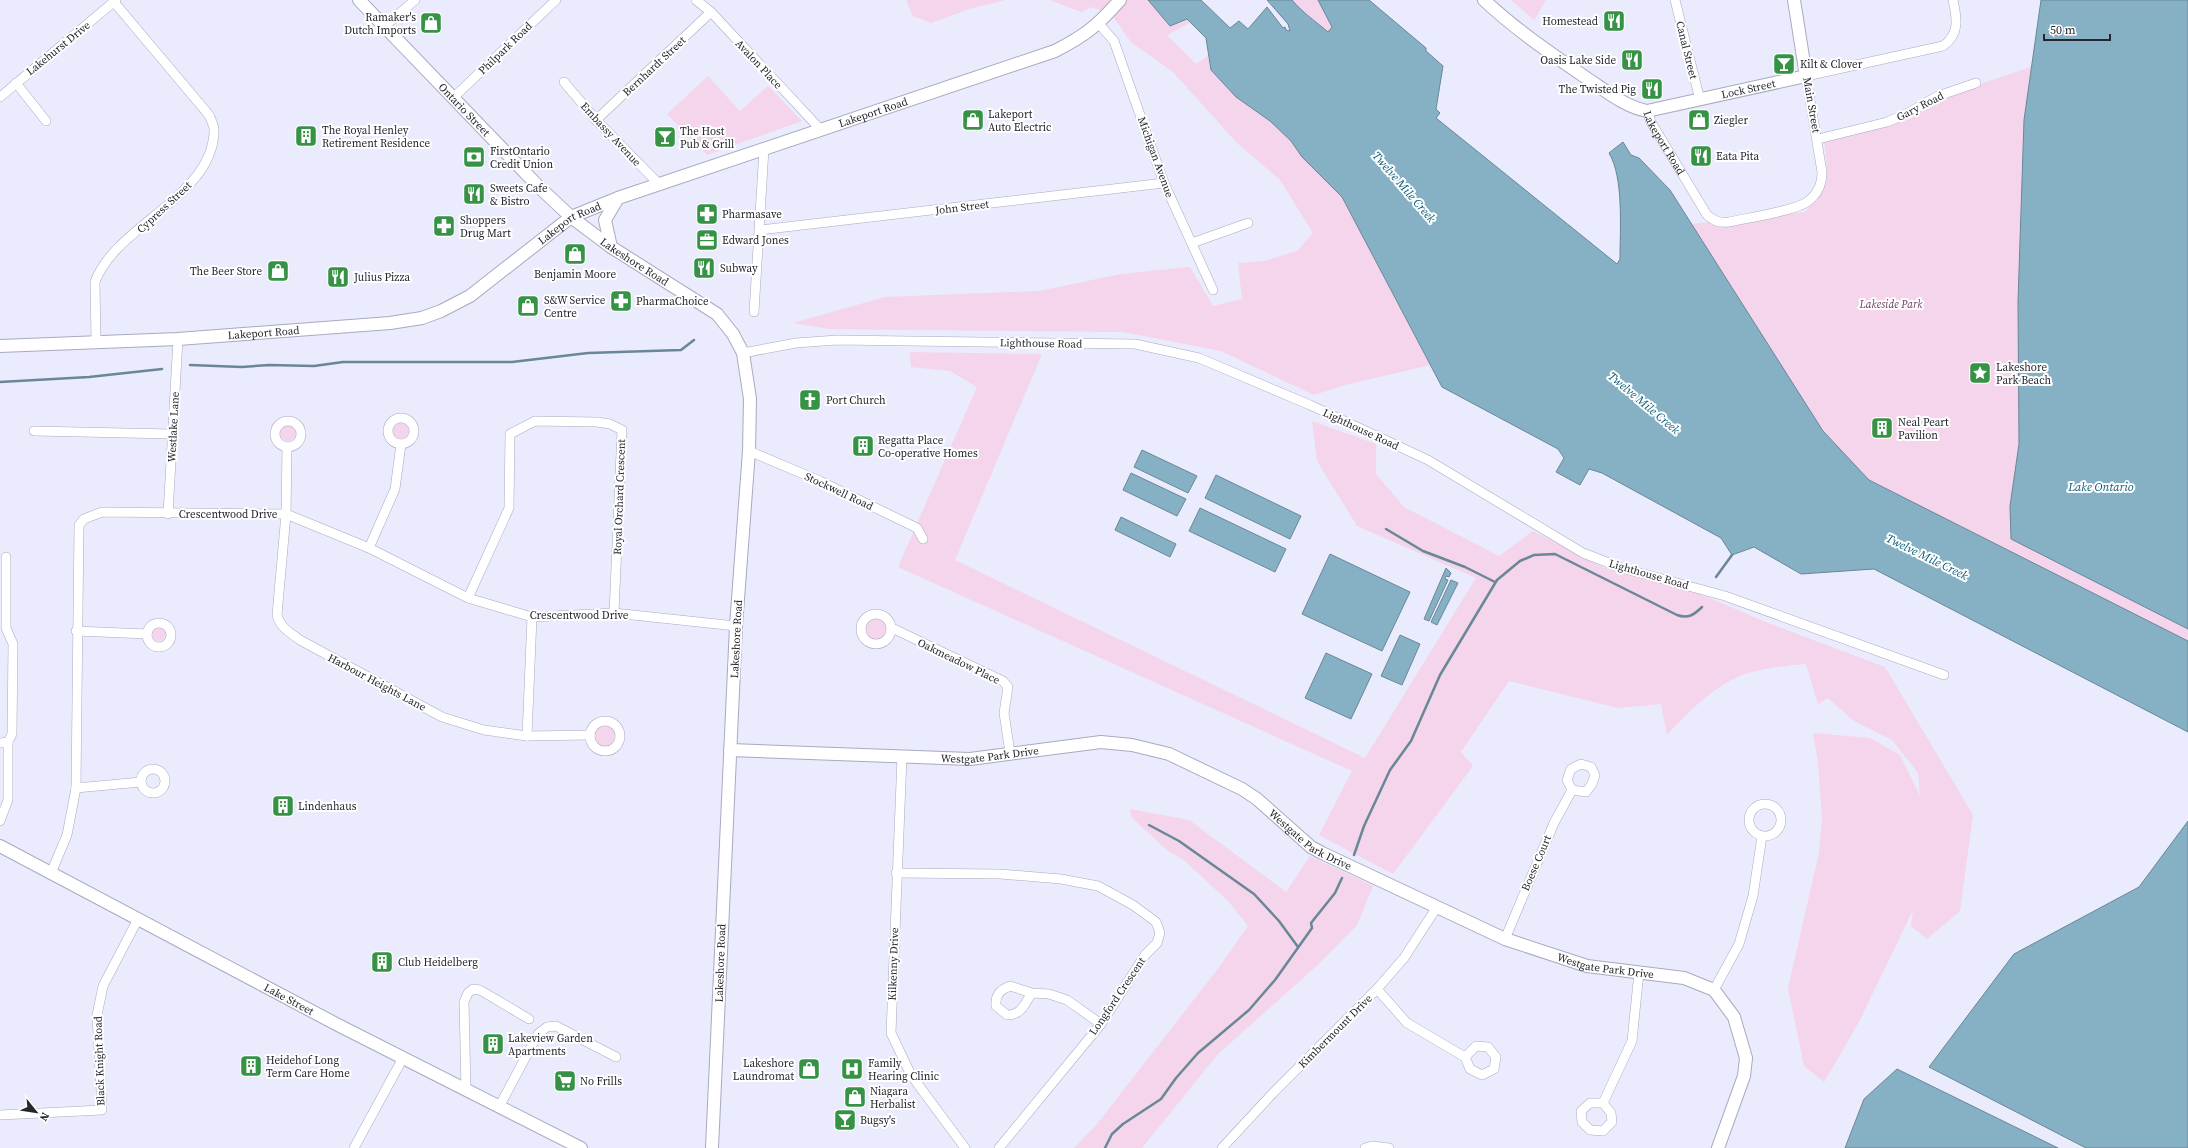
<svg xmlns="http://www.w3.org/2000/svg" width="2188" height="1148" font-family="'Source Serif 4',serif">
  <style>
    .green { fill: #f4d5eb }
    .water { fill: #86b1c4; stroke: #698797 }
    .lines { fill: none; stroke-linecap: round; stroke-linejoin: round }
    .stream { stroke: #698797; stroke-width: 2.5 }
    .street-casing { stroke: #a8aabf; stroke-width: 10 }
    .secondary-casing { stroke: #a8aabf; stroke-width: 14 }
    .street { stroke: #fff; stroke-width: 9 }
    .secondary { stroke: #fff; stroke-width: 12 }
    .labels { text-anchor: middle; stroke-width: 4; stroke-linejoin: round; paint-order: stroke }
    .poi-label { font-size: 11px; fill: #25262e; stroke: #fff; text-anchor: start }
    .street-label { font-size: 11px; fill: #25262e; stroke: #fff }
    .park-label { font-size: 11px; font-style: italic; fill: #6b3b5f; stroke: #fff }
    .water-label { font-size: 12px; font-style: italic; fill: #075c78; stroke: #fff }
  </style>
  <rect width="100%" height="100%" fill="#eaebfd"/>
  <g class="green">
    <polygon points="906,0 1006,0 969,9 931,23 913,16"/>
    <polygon points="1050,0 1148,0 1170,26 1187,19 1190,23 1167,35 1196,64 1208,56 1211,70 1236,97 1270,121 1291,141 1302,157 1342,197 1430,365 1345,385 1314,395 1221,351 1123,332 829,329 793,323 885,297 1039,291 1121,274 1190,267 1213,306 1242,299 1238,263 1264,261 1297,251 1313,233 1280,180 1236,142 1173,72 1131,42 1111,14 1091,7 1081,12"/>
    <path d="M1292,0h26l14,27 -4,5c-13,-11 -26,-19 -36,-32z"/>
    <polygon points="1511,0 1546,0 1534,20"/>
    <path d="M2033,66l-9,54 -6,182 1,142 -9,62 1,33 177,90v12l-319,-161 -46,-49 -131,-207 113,-12c24,-29 24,-35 19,-71l85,-22 54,-29z"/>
    <polygon points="708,76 740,111 768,86 802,121 707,155 667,114"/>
    <path d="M910,352l132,2 -87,206 410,198 111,-180 -119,-52 -40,-65 -5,-40 64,23v30l28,33 95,49 34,-25 71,37 27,2 74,26 58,25 122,46 88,148 -13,96 -33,28 -16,-13 2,-16 -54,112 -35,60 -20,-16 -16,-78 31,-135 3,-36 -4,-54 -5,-30 57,5 30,17 20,41 -2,-23 -26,-33 -38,-19 -26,-23 -10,6 -12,-40c-16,1 -49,5 -64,11 -30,13 -53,36 -75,60l-6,-31 -43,4 -109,-27 -48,71 12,14 -80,108 -74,-39 33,-64 -454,-204 79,-180 -27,-16 -39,-4z"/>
    <circle cx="401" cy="431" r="8"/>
    <circle cx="288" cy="433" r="8"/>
    <circle cx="876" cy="629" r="10"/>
    <circle cx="159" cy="634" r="7"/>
    <circle cx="605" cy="736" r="10"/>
    <polygon points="1130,809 1189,820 1286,892 1310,856 1373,886 1357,925 1320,963 1218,1054 1142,1148 1074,1148 1097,1124 1217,970 1248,926 1229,902 1184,860 1168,851 1131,817"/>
  </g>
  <g class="water">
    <path d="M1148,0h53l29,28 9,-7 9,8 19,-22 16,21 2,-1 1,3 4,1 -2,-7 -21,-24h25c10,12 23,21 36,32l4,-5 -14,-27h51l57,48v3l17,15 -7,43 4,4 -4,5 181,146 3,-5c0,-30 4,-81 -11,-106l14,-11 8,13 8,3 31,32 153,241 46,49 319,161v91l-314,-163 -73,5 -47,-27 -22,8 -11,-17 -119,-65 -13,-4 -9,16 -24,-13 8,-14 -6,-9 -116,-62 -100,-190 -40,-40 -11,-16 -21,-20 -34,-24 -25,-27 -5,-32 -19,-19 -17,7z"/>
    <polygon points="2041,0 2188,0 2188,629 2011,539 2010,506 2019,444 2018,302 2024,120"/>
    <polygon points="1142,450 1197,476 1188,493 1134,467"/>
    <polygon points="1131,473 1186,499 1177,516 1123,490"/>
    <polygon points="1216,475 1301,516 1290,539 1205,498"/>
    <polygon points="1200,508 1286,549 1275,572 1189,531"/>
    <polygon points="1121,517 1176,544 1170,557 1115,530"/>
    <polygon points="1330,554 1410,592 1382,651 1302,614"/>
    <polygon points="1446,568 1451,573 1449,577 1446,576 1445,579 1448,580 1429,621 1424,619"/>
    <polygon points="1451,580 1458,583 1437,625 1431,622"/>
    <polygon points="1400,635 1420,644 1402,685 1381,676"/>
    <polygon points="1326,653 1372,674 1351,719 1305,698"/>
    <polygon points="2188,821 2188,1148 2086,1148 1929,1067 2014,954 2139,887"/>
    <polygon points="1897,1069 2058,1148 1845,1148 1864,1099"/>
  </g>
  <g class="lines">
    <g class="stream">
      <polyline points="190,365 242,367 269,365 314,366 343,362 512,362 588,353 681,350 694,340"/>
      <polyline points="0,382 89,377 162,369"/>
      <polyline points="1386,529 1423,551 1465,567 1495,582"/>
      <polyline points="1716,577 1732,555"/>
      <polyline points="1149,825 1179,841 1254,894 1279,921 1298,947"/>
      <path d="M1354,855l10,-29 26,-56 21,-29 29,-66 57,-95 23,-19 14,-6 21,-1 122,61c11,4 17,0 25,-8"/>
      <polyline points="1105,1148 1112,1134 1123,1124 1161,1099 1176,1078 1198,1053 1249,1010 1275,980 1312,928 1311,923 1335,893 1342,878"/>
    </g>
    <g class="street-casing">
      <g id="street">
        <polyline points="696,0 711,12 821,130"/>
        <polyline points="1675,0 1700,100"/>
        <polyline points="1099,24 1114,41 1164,183 1213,290"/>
        <polyline points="384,27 415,0"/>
        <polyline points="564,82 596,120 660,185"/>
        <polyline points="16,83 46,121"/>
        <polyline points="0,97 116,0"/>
        <polyline points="454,97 556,0"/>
        <path id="s1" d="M1647,111l4,11 56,93c7,6 12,8 22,7 18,-4 65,-11 78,-20 10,-7 15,-18 15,-30l-16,-96 137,-30c17,-12 14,-28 10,-46"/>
        <polyline points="596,120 711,12"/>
        <polyline points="1818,139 1887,122 1906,114 1938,96 1976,83"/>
        <polyline points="760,230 1164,183"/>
        <polyline points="1192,243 1248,223"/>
        <polyline points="754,312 764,149"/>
        <path d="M96,342l-1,-60c20,-56 117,-85 119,-150 1,-5 -3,-12 -5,-17l-95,-113"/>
        <polyline points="743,353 796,343 837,340 1135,344 1199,358 1310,405 1428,460 1583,553 1622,568 1725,596 1944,675"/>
        <circle cx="401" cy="431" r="13"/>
        <circle cx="288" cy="434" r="13"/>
        <polyline points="34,431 172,434"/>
        <path d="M287,447l-1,67 -9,101c3,13 14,18 23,25l142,77 42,13 43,6 63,-1"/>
        <polyline points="749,451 820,481 917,528 923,539"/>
        <polyline points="168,514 178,339"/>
        <polyline points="369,548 395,489 401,444"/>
        <polyline points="6,557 6,628 13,644 12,734 8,742"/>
        <polyline points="468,598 509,508 510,434 535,421 597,422 610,424 622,430 614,613"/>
        <circle cx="876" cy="629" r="15"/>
        <circle cx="159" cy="635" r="12"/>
        <polyline points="892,628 1003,681 1008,687 1004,713 1010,753"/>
        <polyline points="76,631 147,634"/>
        <circle cx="605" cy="736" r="15"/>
        <polyline points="527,736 532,617"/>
        <polyline points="0,743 8,742 8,800 0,821"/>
        <polyline points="902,757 891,1033 911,1075 965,1148"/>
        <circle cx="153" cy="781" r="12"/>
        <polyline points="76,788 141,782"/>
        <circle cx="1765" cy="820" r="16"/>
        <polyline points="51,873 67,835 76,788 79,525 84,519 102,512 286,514 369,548 468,598 532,617 614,613 736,626"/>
        <polyline points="896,873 1000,874 1061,879 1098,886 1133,905 1156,922 1160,933 1157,943 1145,955 1101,1024 999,1148"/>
        <polyline points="1505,939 1554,823 1572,790 1586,792 1592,784 1595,775 1591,767 1581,764 1571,769 1567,780 1572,790"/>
        <polyline points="1377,989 1407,1023 1465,1057 1470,1069 1482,1075 1494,1069 1496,1057 1488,1047 1476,1046 1465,1057"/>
        <polyline points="1714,990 1739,944 1753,896 1762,836"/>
        <path d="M1032,993c-8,11 -10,22 -25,22l-11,-9c-1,-11 4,-16 14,-20l22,7 17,1 18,6 34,24"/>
        <polyline points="466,1090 464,1002 468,993 473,989 480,990 529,1019"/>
        <polyline points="1603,1103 1611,1113 1612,1122 1603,1131 1590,1130 1582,1122 1581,1111 1590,1103 1603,1103 1632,1041 1639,972"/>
        <polyline points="499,1107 538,1034 547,1027 556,1026 616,1057"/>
        <polyline points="0,1115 102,1110 97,1015 103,986 138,919"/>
        <polyline points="354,1148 403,1058"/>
        <polyline points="1222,1148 1273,1093 1377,989 1404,958 1437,907"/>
        <polyline points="1365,1148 1372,1146 1389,1148"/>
      </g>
    </g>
    <g class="secondary-casing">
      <g id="secondary">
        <path id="s2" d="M359,0l180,187 32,30 40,30 106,67 16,20 10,19 7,46 -1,52 -13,175 -24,522"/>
        <path id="s3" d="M1484,0c31,29 66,53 101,77 20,13 38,29 62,34l159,-35 -12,-76"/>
        <polyline points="611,247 605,220 618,198"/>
        <path id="s4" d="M0,346l178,-7 212,-16 32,-5 19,-7 29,-15 101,-79 47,-19 437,-147c31,-16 42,-25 65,-51"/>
        <path id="s5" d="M730,750l240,9 131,-17 31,3 37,9 73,35 15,10 54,48 11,6 183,86 82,27 97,12 30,12 20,27 12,41 -2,18 -26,72"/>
        <path id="s6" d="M0,846l338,179 243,123"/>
      </g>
    </g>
    <use href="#street" class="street"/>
    <use href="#secondary" class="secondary"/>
  </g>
  <defs>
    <g id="restaurant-square" transform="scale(1.15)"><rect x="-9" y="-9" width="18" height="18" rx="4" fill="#369244" stroke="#fff"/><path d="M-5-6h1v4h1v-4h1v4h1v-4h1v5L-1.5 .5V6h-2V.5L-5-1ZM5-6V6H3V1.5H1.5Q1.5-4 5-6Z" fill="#fff"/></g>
    <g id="shop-square" transform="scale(1.15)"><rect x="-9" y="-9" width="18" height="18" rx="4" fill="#369244" stroke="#fff"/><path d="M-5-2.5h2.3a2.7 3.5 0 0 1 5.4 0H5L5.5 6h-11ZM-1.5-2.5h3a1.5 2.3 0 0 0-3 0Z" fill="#fff"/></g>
    <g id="bar-square" transform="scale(1.15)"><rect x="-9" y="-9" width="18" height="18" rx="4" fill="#369244" stroke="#fff"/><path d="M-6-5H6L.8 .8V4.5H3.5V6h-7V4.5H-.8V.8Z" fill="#fff"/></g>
    <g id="building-square" transform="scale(1.15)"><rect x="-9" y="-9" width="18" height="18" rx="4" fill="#369244" stroke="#fff"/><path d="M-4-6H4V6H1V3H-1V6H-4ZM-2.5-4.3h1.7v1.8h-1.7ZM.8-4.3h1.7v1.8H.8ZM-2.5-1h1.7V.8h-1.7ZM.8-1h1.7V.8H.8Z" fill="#fff"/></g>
    <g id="bank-square" transform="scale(1.15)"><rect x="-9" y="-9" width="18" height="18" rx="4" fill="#369244" stroke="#fff"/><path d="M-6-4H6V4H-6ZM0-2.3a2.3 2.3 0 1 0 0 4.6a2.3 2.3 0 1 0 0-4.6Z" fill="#fff"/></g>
    <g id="pharmacy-square" transform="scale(1.15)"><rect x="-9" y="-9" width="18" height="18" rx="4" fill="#369244" stroke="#fff"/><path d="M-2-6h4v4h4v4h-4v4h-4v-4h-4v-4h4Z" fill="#fff"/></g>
    <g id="office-square" transform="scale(1.15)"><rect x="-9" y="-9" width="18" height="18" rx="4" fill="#369244" stroke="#fff"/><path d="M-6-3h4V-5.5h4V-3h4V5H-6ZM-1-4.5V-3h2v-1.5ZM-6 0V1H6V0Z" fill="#fff"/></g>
    <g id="sight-square" transform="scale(1.15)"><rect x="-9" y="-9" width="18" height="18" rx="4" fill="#369244" stroke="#fff"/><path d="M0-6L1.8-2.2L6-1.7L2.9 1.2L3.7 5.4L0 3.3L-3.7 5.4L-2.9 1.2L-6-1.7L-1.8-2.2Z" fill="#fff"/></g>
    <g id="church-square" transform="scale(1.15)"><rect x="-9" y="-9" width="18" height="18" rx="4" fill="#369244" stroke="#fff"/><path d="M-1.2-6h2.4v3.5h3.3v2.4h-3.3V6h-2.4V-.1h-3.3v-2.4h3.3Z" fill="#fff"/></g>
    <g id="hospital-square" transform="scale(1.15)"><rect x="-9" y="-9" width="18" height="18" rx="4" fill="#369244" stroke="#fff"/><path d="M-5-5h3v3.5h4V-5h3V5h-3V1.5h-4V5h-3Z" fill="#fff"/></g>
    <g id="supermarket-square" transform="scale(1.15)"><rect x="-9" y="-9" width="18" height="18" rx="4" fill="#369244" stroke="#fff"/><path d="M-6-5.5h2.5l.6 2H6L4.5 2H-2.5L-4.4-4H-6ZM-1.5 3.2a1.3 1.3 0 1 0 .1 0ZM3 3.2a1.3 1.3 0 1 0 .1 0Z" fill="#fff"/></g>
  </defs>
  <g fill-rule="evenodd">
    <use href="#restaurant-square" x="1614" y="21"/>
    <use href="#shop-square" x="431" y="23"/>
    <use href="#restaurant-square" x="1632" y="60"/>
    <use href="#bar-square" x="1784" y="64"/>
    <use href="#restaurant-square" x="1652" y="89"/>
    <use href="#shop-square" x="973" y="120"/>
    <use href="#shop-square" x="1699" y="120"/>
    <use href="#building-square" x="306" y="136"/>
    <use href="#bar-square" x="665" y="137"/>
    <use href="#restaurant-square" x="1701" y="156"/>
    <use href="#bank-square" x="474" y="157"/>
    <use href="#restaurant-square" x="474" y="194"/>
    <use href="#pharmacy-square" x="707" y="214"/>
    <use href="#pharmacy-square" x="444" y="226"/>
    <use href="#office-square" x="707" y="240"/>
    <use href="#shop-square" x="575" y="254"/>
    <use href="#restaurant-square" x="704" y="268"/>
    <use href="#shop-square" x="278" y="271"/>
    <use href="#restaurant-square" x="338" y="277"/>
    <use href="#pharmacy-square" x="621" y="301"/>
    <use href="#shop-square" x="528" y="306"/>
    <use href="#sight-square" x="1980" y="373"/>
    <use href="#church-square" x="810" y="400"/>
    <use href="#building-square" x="1882" y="428"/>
    <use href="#building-square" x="863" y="446"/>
    <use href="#building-square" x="283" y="806"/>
    <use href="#building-square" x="382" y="962"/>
    <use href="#building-square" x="493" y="1044"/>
    <use href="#building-square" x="251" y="1066"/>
    <use href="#shop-square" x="809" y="1069"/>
    <use href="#hospital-square" x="852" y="1069"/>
    <use href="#supermarket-square" x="565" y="1081"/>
    <use href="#shop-square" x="855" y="1097"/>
    <use href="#bar-square" x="845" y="1120"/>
  </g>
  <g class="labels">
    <g class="poi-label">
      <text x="416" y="21" text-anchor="end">Ramaker's<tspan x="416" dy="13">Dutch Imports</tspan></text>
      <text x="1598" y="25" text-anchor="end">Homestead</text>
      <text x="1616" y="64" text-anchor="end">Oasis Lake Side</text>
      <text x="1800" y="68">Kilt &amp; Clover</text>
      <text x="1636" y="93" text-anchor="end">The Twisted Pig</text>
      <text x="988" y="118">Lakeport<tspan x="988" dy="13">Auto Electric</tspan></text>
      <text x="1714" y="124">Ziegler</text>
      <text x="322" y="134">The Royal Henley<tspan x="322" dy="13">Retirement Residence</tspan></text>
      <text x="680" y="135">The Host<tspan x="680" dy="13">Pub &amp; Grill</tspan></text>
      <text x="490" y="155">FirstOntario<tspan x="490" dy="13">Credit Union</tspan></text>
      <text x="1716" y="160">Eata Pita</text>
      <text x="490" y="192">Sweets Cafe<tspan x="490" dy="13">&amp; Bistro</tspan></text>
      <text x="722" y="218">Pharmasave</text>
      <text x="460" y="224">Shoppers<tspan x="460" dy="13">Drug Mart</tspan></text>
      <text x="722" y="244">Edward Jones</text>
      <text x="720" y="272">Subway</text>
      <text x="262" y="275" text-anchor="end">The Beer Store</text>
      <text x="575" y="278" text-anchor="middle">Benjamin Moore</text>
      <text x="354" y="281">Julius Pizza</text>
      <text x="544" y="304">S&amp;W Service<tspan x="544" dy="13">Centre</tspan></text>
      <text x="636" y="305">PharmaChoice</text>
      <text x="1996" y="371">Lakeshore<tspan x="1996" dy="13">Park Beach</tspan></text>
      <text x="826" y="404">Port Church</text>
      <text x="1898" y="426">Neal Peart<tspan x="1898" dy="13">Pavilion</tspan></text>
      <text x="878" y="444">Regatta Place<tspan x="878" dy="13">Co-operative Homes</tspan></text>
      <text x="298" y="810">Lindenhaus</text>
      <text x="398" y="966">Club Heidelberg</text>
      <text x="508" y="1042">Lakeview Garden<tspan x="508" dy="13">Apartments</tspan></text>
      <text x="266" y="1064">Heidehof Long<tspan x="266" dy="13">Term Care Home</tspan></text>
      <text x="794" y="1067" text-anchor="end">Lakeshore<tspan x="794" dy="13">Laundromat</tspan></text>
      <text x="868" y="1067">Family<tspan x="868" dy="13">Hearing Clinic</tspan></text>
      <text x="580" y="1085">No Frills</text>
      <text x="870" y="1095">Niagara<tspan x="870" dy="13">Herbalist</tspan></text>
      <text x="860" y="1124">Bugsy's</text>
    </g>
    <g class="street-label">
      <text transform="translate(58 48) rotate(-39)" y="4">Lakehurst Drive</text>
      <text transform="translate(505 48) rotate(-44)" y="4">Philpark Road</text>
      <text transform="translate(1687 50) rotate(76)" y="4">Canal Street</text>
      <text transform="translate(759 64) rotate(47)" y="4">Avalon Place</text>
      <text transform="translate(654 66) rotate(-43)" y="4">Bernhardt Street</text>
      <text dy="4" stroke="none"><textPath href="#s3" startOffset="302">Lock Street</textPath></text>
      <text transform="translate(1812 105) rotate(80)" y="4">Main Street</text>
      <text transform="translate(1920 106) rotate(-27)" y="4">Gary Road</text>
      <text dy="4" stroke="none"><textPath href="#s2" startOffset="152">Ontario Street</textPath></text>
      <text dy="4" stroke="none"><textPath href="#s4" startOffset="924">Lakeport Road</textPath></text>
      <text transform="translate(611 134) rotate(47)" y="4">Embassy Avenue</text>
      <text dy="4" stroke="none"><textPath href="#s1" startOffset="36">Lakeport Road</textPath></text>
      <text transform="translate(1156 157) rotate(70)" y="4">Michigan Avenue</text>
      <text transform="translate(164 207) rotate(-43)" y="4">Cypress Street</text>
      <text transform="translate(962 207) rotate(-7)" y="4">John Street</text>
      <text dy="4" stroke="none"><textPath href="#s4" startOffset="600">Lakeport Road</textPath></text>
      <text dy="4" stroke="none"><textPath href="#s2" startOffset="381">Lakeshore Road</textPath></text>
      <text dy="4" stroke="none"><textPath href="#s4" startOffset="264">Lakeport Road</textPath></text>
      <text transform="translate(1041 343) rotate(1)" y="4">Lighthouse Road</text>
      <text transform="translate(173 427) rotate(-87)" y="4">Westlake Lane</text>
      <text transform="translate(1361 429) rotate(25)" y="4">Lighthouse Road</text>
      <text transform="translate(839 491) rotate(25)" y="4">Stockwell Road</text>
      <text transform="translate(619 497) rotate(-88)" y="4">Royal Orchard Crescent</text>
      <text x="228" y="518">Crescentwood Drive</text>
      <text transform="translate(1649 574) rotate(16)" y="4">Lighthouse Road</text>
      <text x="579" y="619">Crescentwood Drive</text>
      <text transform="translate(736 639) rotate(-87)" y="4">Lakeshore Road</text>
      <text transform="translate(959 661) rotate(26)" y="4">Oakmeadow Place</text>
      <text transform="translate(377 682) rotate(28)" y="4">Harbour Heights Lane</text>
      <text dy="4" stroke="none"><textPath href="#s5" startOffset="260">Westgate Park Drive</textPath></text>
      <text dy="4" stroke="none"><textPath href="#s5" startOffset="608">Westgate Park Drive</textPath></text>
      <text transform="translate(1536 863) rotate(-67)" y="4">Boese Court</text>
      <text transform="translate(720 963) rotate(-88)" y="4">Lakeshore Road</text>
      <text transform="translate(893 964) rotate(-88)" y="4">Kilkenny Drive</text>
      <text dy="4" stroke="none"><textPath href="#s5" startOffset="932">Westgate Park Drive</textPath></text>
      <text transform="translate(1117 996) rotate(-56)" y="4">Longford Crescent</text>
      <text dy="4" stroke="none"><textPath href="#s6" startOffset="327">Lake Street</textPath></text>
      <text transform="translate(1335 1031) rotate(-45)" y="4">Kimbermount Drive</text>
      <text transform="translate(99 1061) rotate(-92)" y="4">Black Knight Road</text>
    </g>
    <g class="park-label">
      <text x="1891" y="308">Lakeside Park</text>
    </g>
    <g class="water-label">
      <text transform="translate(1404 187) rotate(49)" y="4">Twelve Mile Creek</text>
      <text transform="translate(1644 403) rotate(40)" y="4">Twelve Mile Creek</text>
      <text x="2101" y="491">Lake Ontario</text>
      <text transform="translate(1927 557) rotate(26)" y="4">Twelve Mile Creek</text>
    </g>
  </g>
  <g transform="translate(36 1112) rotate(120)" stroke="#ffffff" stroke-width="3" paint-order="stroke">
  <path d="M0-3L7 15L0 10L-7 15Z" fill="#25262e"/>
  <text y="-6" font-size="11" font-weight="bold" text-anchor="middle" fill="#25262e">N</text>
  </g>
  <path d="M2044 34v6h66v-6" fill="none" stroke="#25262e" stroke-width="2"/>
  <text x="2050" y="34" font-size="12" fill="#25262e" stroke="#ffffff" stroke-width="3" paint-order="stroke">50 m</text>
</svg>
